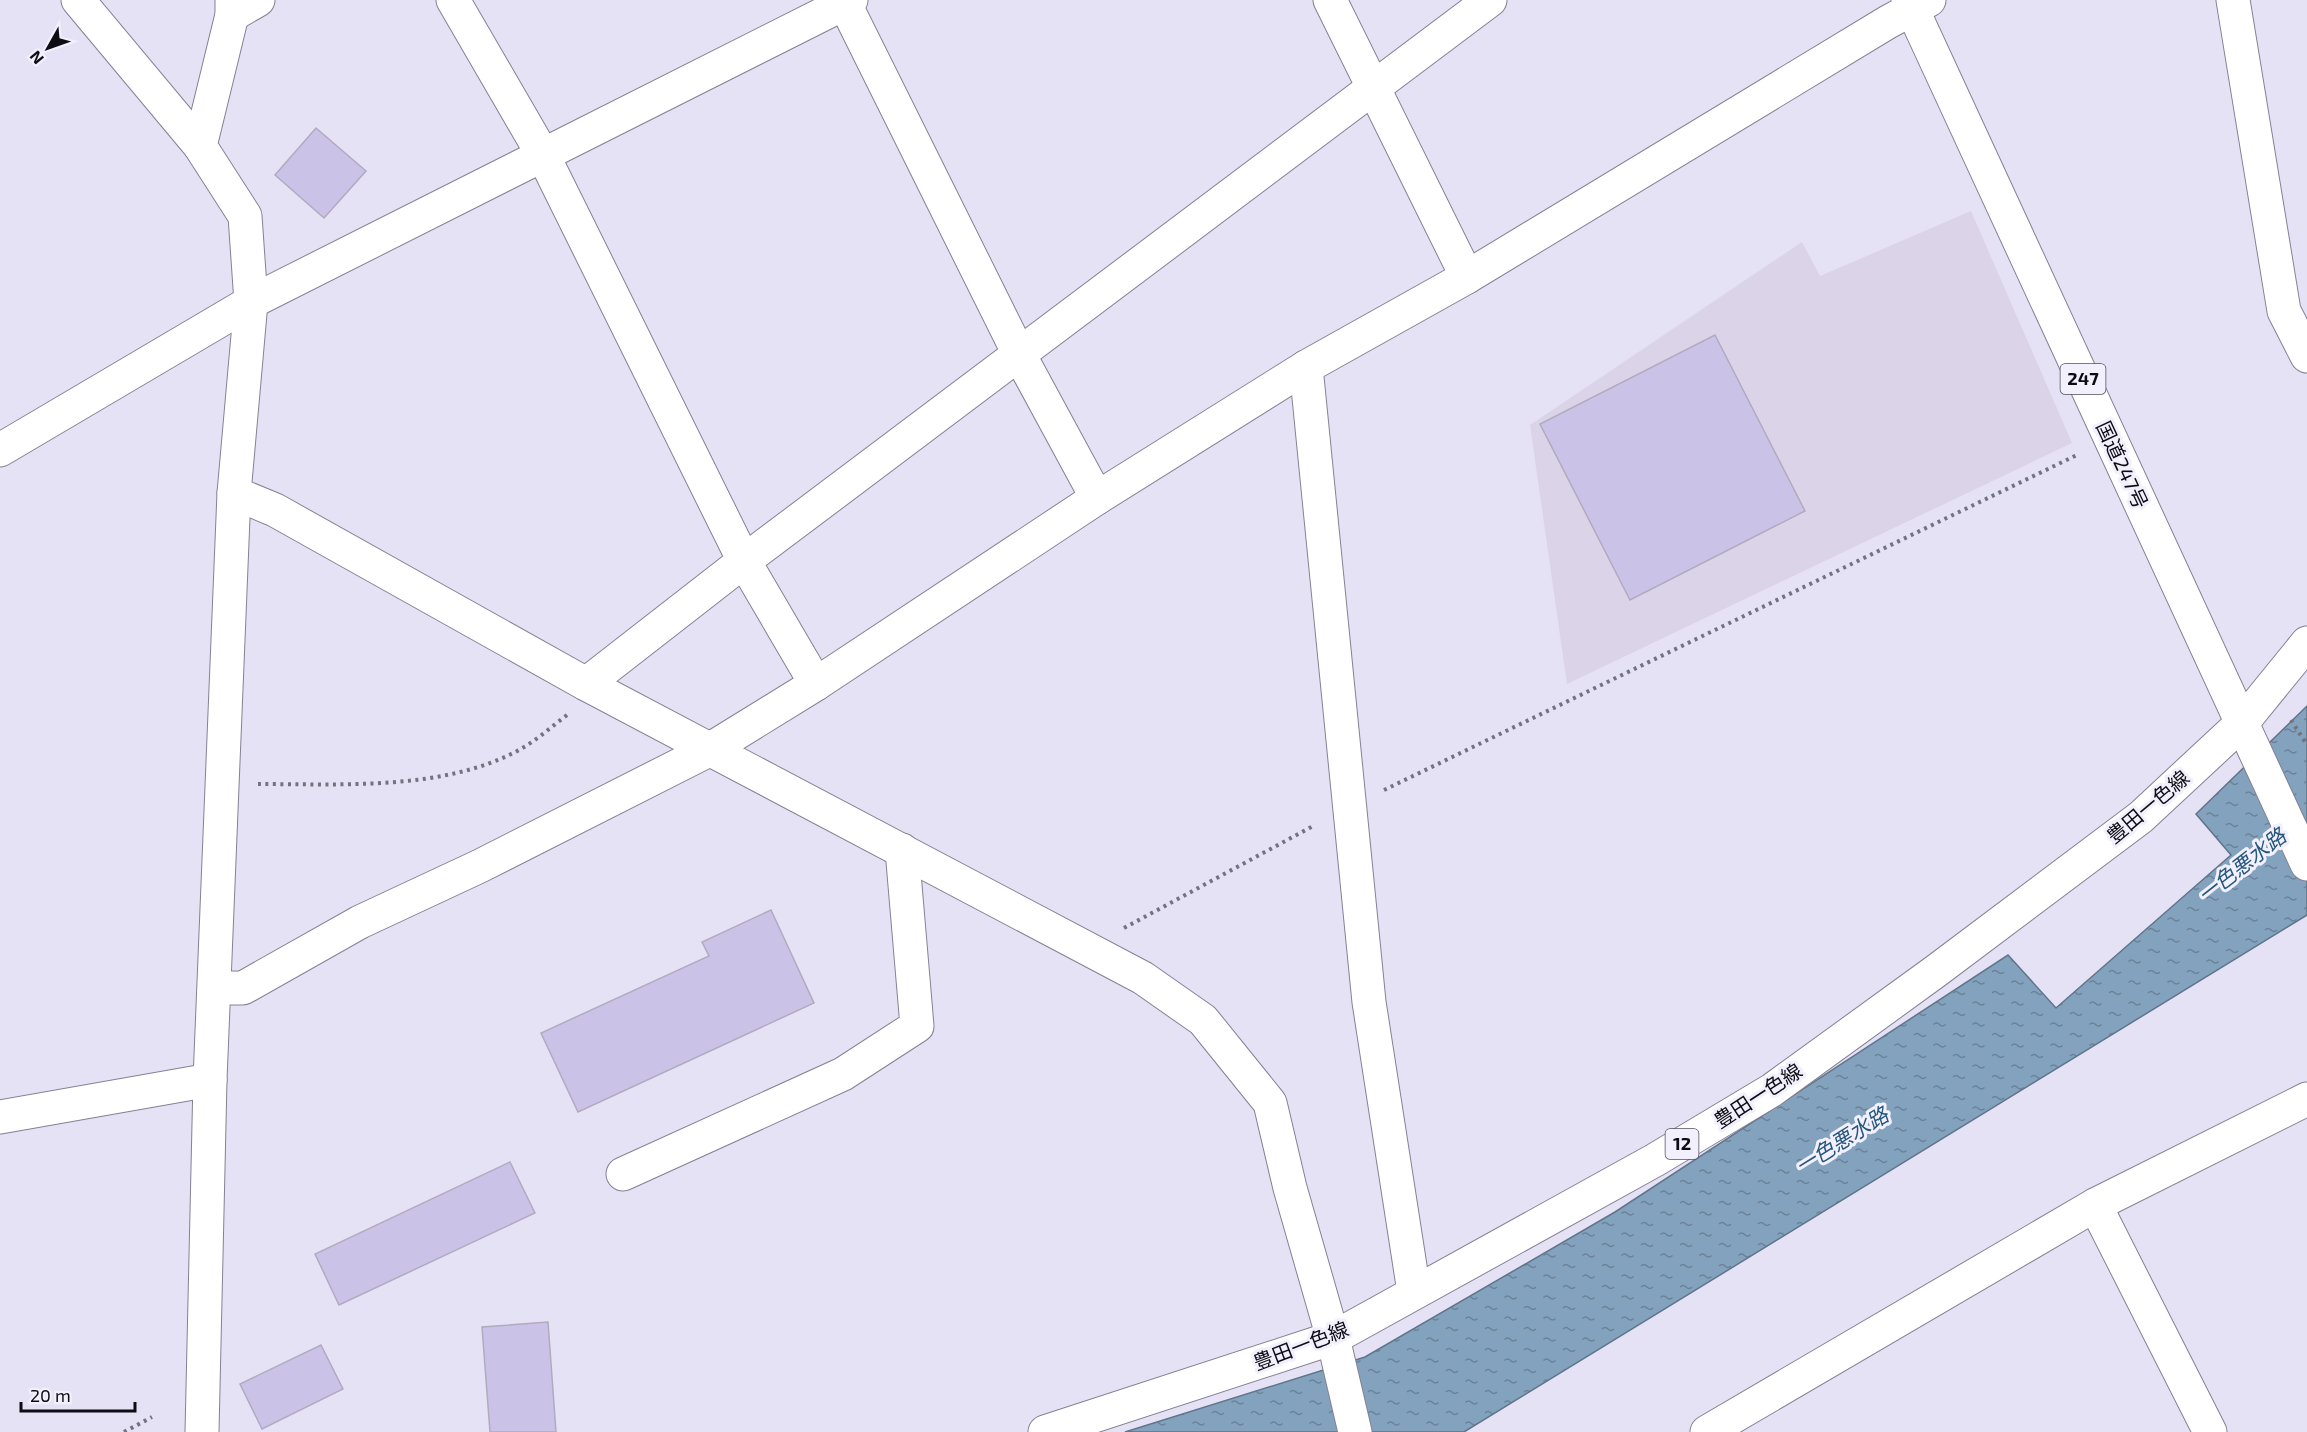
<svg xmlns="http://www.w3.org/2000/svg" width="2307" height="1432" font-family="'Exo 2','Noto Sans JP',sans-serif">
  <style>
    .commercial { fill: #dbd3e8 }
    .water { fill: url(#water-ripples); stroke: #60758a; stroke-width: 1.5 }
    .building { fill: #cbc2e7; stroke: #b0abbe; stroke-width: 1.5 }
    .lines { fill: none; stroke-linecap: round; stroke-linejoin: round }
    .minor-casing { stroke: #858194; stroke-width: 35 }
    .major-casing { stroke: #858194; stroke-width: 35 }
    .highway-casing { stroke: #858194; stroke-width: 35 }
    .path { stroke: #74727f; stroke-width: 4; stroke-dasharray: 3 4.5; stroke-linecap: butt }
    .minor { stroke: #fff; stroke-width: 33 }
    .major { stroke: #fff; stroke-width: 33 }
    .highway { stroke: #fff; stroke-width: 33 }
    .labels { text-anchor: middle; stroke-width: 6; stroke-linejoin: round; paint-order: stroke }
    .shield { fill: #f2f0fd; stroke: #525058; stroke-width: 1.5 }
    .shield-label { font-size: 18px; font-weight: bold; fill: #0d0c12 }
    .street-label { font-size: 20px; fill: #0d0c12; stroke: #f2f0fd }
    .water-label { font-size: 21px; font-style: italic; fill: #25567c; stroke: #f2f0fd }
  </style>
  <defs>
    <pattern id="water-ripples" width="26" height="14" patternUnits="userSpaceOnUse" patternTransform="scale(1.5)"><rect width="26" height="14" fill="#83a2bd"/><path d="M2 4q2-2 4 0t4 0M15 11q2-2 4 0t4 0" fill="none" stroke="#6a8298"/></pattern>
  </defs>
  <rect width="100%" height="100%" fill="#e6e2f6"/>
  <polygon class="commercial" points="1971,211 2072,443 1567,684 1530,425 1802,242 1820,276"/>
  <polygon class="water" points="2307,706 2307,915 1464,1432 1125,1432 1365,1357 1615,1212 2008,955 2056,1008 2231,855 2196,814"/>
  <g class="building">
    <polygon points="316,128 366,171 324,218 275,175"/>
    <polygon points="1715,335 1805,511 1630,600 1540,424"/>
    <polygon points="771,910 814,1003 578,1112 541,1033 709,956 702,942"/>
    <polygon points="510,1162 535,1213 339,1305 315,1254"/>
    <polygon points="548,1322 556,1432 490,1432 482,1327"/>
    <polygon points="321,1345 343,1389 262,1429 240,1384"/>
  </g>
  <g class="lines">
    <g class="minor-casing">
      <g id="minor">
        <polyline points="78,0 200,146"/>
        <polyline points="453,0 543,155 744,561 816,684"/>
        <polyline points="843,0 1019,354 1097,498"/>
        <polyline points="1330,0 1467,277"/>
        <polyline points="2233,0 2284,311 2307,356"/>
        <polyline points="232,15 258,0"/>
        <polyline points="1306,367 1369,1002 1414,1292"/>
        <polyline points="0,450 251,302 851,0"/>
        <polyline points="234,493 275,510 586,684 1143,978 1203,1020 1270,1103 1290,1188 1333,1338 1355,1432"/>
        <polyline points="586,684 744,561 1490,0"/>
        <polyline points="2242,723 2307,643"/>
        <polyline points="215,988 243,988 360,922 480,866 709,750 816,684 1097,498 1306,367 1467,277 1888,22 1929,0"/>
        <polyline points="0,1117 210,1080"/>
        <polyline points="623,1174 843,1074 917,1026 902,850"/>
        <polyline points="2095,1205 2210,1432"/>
        <polyline points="202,1432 210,1080 234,493 251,302 245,216 200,146 232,15 232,0"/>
        <polyline points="1707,1432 2095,1205 2307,1099"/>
      </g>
    </g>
    <g class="major-casing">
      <polyline id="major" points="1045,1432 1333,1338 1655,1160 1772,1090 1936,971 2141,817 2242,723"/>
    </g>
    <g class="highway-casing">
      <polyline id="highway" points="1908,0 2307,864"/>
    </g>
    <g class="path">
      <polyline points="2291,720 2307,745"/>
      <path d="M258,784c83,0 185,7 261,-34 17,-9 32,-23 48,-35"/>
      <polyline points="1384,790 2079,454"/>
      <polyline points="1124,928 1315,825"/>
      <polyline points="124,1432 152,1417"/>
    </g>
    <use href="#minor" class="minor"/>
    <use href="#major" class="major"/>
    <use href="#highway" class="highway"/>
  </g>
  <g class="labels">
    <g class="shield">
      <rect x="2060.5" y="364" width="45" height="30" rx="4.5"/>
      <rect x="1665.5" y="1129" width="33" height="30" rx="4.5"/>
    </g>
    <g class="shield-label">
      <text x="2083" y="385">247</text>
      <text x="1682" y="1150">12</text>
    </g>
    <g class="street-label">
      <text transform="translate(2122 465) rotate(65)" y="7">国道247号</text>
      <text transform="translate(2148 807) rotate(-40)" y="7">豊田一色線</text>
      <text transform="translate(1758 1096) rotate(-33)" y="7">豊田一色線</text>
      <text transform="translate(1301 1346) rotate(-21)" y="7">豊田一色線</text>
    </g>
    <g class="water-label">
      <text transform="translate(2242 866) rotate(-38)" y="7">一色悪水路</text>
      <text transform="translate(1842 1141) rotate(-32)" y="7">一色悪水路</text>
    </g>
  </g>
  <g transform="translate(48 48) rotate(230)" stroke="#f2f0fd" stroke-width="4.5" paint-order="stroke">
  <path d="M0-4.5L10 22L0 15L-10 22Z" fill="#0d0c12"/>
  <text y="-9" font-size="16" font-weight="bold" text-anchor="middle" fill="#0d0c12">N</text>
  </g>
  <path d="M21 1402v9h114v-9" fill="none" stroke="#0d0c12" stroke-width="3"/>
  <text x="30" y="1402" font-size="18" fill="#0d0c12" stroke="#f2f0fd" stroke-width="4.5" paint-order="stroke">20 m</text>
</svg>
